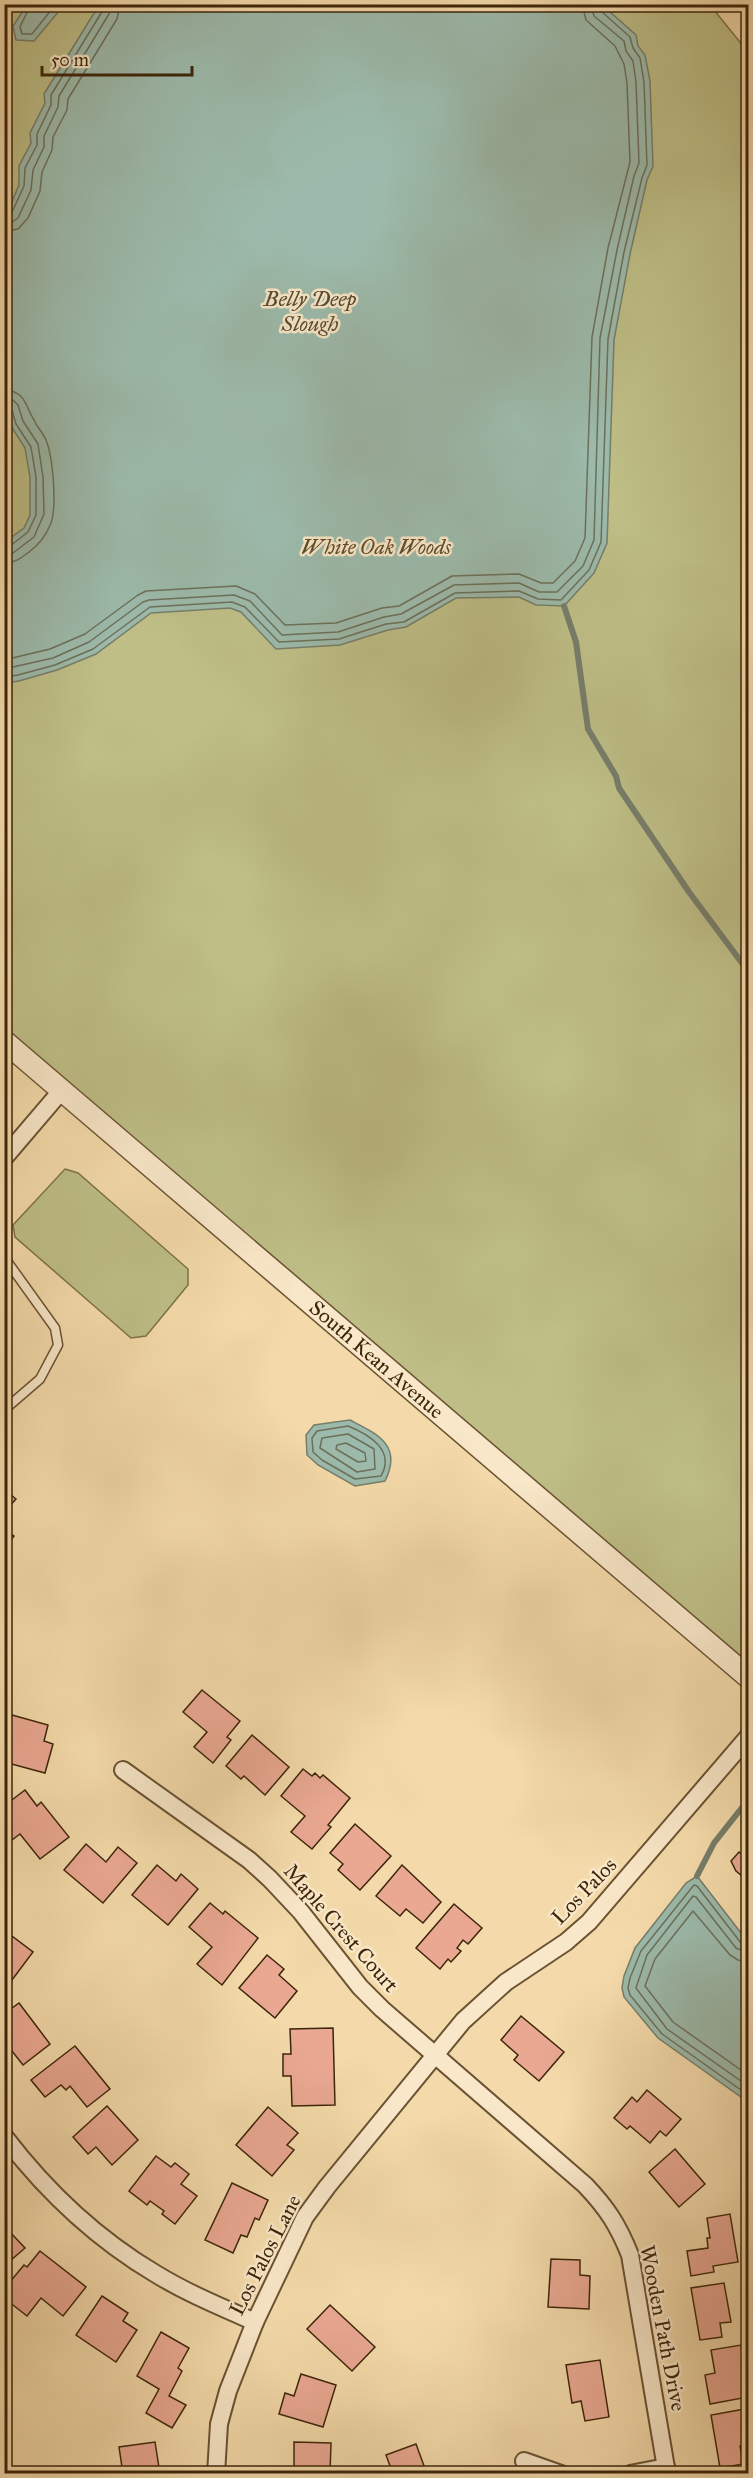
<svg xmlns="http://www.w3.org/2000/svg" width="753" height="2478" font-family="'IM FELL Great Primer',serif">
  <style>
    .green { fill: #bebe86; stroke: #7e7248; stroke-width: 1.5 }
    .water { fill: #9cbaab; stroke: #767e6b; stroke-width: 1.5 }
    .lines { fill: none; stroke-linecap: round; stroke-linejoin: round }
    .shore { stroke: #6c705a; stroke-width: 1.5 }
    .stream { stroke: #767e6b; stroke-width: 6 }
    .building { fill: #eaa892; stroke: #3d250a; stroke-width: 1.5 }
    .service-casing { stroke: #6b5232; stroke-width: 11 }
    .minor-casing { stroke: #6b5232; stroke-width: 20 }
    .tertiary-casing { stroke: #6b5232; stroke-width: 24 }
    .service { stroke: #f8e7c8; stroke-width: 8 }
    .minor { stroke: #f8e7c8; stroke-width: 16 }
    .tertiary { stroke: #f8e7c8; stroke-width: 21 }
    .labels { text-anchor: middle; stroke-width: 5; stroke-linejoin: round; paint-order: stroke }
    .park-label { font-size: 21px; font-style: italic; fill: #5d4b29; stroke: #f8e7c8 }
    .street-label { font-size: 21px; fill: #3d250a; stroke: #f8e7c8 }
    .water-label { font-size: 22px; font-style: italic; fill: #554a32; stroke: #f8e7c8 }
  </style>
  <rect width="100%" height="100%" fill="#f4daaa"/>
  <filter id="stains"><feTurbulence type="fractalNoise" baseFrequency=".00333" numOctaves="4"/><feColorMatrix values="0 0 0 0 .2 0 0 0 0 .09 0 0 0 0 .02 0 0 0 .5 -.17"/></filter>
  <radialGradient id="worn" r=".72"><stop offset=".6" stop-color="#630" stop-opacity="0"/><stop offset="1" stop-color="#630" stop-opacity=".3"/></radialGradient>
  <g class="green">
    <polygon points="5,5 710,5 748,52 748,1676 5,1040"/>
    <polygon points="65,1169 78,1173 188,1269 188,1285 146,1336 131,1338 15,1237 13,1225"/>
  </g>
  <g class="water">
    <polygon points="27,5 64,5 34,41 16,40 13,26"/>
    <polygon points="99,5 602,5 636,35 638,46 645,55 650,81 653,166 647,180 630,254 614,340 607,543 594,573 564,606 536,605 519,597 456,598 406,627 388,630 340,645 276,649 241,612 230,608 151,613 96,654 57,670 19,681 5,683 5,542 24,528 30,515 30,477 25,448 11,426 5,407 5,218 19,185 19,166 31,143 30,133 45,103 44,94"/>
    <path d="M350,1420c27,14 53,25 35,61l-30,5 -37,-21 -11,-10 -1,-20 8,-10z"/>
    <polygon points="697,1876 748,1942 748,2102 658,2038 624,1997 622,1988 624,1976 635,1948 686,1883"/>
  </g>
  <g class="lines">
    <g class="shore">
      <polyline points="31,4 20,27 22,34 32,34 56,4"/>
      <polyline points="4,215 12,212 24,186 25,168 37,145 37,134 51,105 51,95 103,10 104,4"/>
      <polyline points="4,223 12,222 18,218 31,190 33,170 44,147 44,136 58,107 59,96 109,14 111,4"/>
      <polyline points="4,232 18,229 28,218 40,191 42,172 52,150 53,137 67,110 68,99 117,19 120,4"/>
      <path d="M4,390c22,1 21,16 30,30 3,7 9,13 12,20 7,17 11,66 5,83 -5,13 -11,21 -22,29 -8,6 -14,11 -25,11"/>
      <polyline points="4,399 13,400 18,405 23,421 38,444 43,477 44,514 34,537 13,553 4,554"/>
      <polyline points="4,406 12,410 16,424 31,447 36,477 36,515 28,532 10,546 4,547"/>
      <polyline points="4,660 50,649 85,634 138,595 146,591 236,586 255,594 285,625 336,623 382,608 399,606 452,576 519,574 541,583 553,583 575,561 585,538 592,337 608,248 630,162 627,83 624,64 615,46 586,20 582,4"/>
      <polyline points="4,669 53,658 89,642 143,602 149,600 234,595 250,601 282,635 338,632 384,617 401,614 454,585 519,583 539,592 557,592 583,566 594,540 600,338 617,250 634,176 639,163 636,82 633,61 626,51 624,41 594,16 591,4"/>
      <polyline points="4,677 18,675 55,665 93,649 150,607 232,602 245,607 279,642 339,639 386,624 404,622 455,593 519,591 538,599 561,600 589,570 601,542 608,339 624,252 642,178 647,165 644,82 640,58 633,48 630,37 601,11 598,4"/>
      <path d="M348,1426c20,8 48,24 33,50l-26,3 -33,-19 -9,-8 -1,-14 5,-7z"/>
      <polygon points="348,1434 374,1449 375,1469 357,1472 320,1448 322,1438"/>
      <polygon points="346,1443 365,1453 366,1461 358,1462 336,1449 337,1445"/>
      <polyline points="748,1945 741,1943 697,1886 694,1885 641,1951 630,1978 628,1988 630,1995 662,2034 748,2095"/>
      <polyline points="748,1953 736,1948 696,1897 693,1896 647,1955 636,1988 667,2029 748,2086"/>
      <polyline points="748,1962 738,1960 730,1955 693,1911 655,1959 645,1986 673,2022 748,2075"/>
    </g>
    <g class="stream">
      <polyline points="564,606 576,642 588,729 616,776 619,788 689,892 742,963 748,975"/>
      <polyline points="697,1876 714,1843 748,1800"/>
    </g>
  </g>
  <g class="building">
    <polygon points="4,1489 16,1499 4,1512"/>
    <polygon points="4,1528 14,1536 4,1548"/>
    <polygon points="202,1690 240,1721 227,1737 231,1740 213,1763 194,1747 207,1732 183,1712"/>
    <polygon points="12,1715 48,1725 44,1741 53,1744 45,1773 4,1762 4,1742"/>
    <polygon points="252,1735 289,1767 265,1795 244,1776 241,1779 226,1766"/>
    <polygon points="303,1769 312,1776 315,1773 320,1778 323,1775 350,1798 328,1825 331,1827 312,1849 291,1832 305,1816 281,1796"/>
    <polygon points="25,1790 37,1806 41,1802 69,1837 40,1859 20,1834 4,1846 4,1806"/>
    <polygon points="355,1824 391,1856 360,1890 338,1870 343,1864 330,1853"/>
    <polygon points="86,1844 106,1862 118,1847 137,1863 103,1903 64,1870"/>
    <polygon points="739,1852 745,1857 748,1853 748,1881 736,1871 731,1861"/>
    <polygon points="157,1865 176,1881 181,1874 198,1889 168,1925 132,1895"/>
    <polygon points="402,1865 441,1902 423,1923 406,1909 400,1916 376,1896"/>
    <polygon points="210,1903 223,1914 225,1911 258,1938 222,1985 197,1964 212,1947 189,1927"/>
    <polygon points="454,1904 482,1928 468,1944 463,1940 457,1948 461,1951 451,1962 448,1959 440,1969 416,1948"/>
    <polygon points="4,1930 33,1952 12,1980 4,1975"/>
    <polygon points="267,1955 284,1969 279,1975 297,1991 275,2018 239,1988"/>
    <polygon points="19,2003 50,2044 23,2065 4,2041 4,2014"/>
    <polygon points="521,2016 564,2052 539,2081 514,2060 518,2055 501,2040"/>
    <polygon points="333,2028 335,2105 292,2106 291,2076 283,2076 283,2054 291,2054 290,2029"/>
    <polygon points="75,2046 110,2089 87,2107 70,2086 66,2090 61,2085 45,2097 31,2080"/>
    <polygon points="647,2090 681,2119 666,2136 660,2131 650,2143 630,2126 627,2129 614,2118 632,2097 637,2102"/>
    <polygon points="107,2106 138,2140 112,2165 96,2147 88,2154 73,2137"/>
    <polygon points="268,2107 298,2133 287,2145 294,2150 272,2176 236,2145"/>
    <polygon points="675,2149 705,2184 679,2207 649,2172"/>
    <polygon points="156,2156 171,2167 175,2163 189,2174 181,2184 197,2196 175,2224 162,2214 164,2211 150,2201 147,2205 129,2191"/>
    <polygon points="232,2183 268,2200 259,2220 255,2218 247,2237 241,2235 233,2253 205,2240"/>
    <polygon points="730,2214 738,2262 713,2266 714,2272 691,2276 687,2251 708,2248 707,2238 710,2238 707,2218"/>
    <polygon points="8,2230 25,2248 4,2266 4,2233"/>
    <polygon points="40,2251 86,2287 63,2316 41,2298 27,2316 4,2298 4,2289 24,2265 27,2267"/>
    <polygon points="551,2259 580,2260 580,2275 590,2276 589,2309 548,2307"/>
    <polygon points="724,2283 731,2322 720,2323 722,2337 700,2340 691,2288"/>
    <polygon points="102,2296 128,2313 123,2321 137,2330 116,2362 76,2335"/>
    <polygon points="330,2305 375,2347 352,2371 307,2329"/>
    <polygon points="161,2332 189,2348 178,2368 182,2371 169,2396 186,2405 172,2428 146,2413 159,2389 137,2376"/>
    <polygon points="741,2345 748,2397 710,2404 705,2375 715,2373 711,2350"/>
    <polygon points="600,2360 609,2417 585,2421 581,2401 572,2403 566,2365"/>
    <polygon points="301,2374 336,2385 323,2427 279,2414 285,2393 294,2396"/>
    <polygon points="745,2409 748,2444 740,2446 743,2464 720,2468 711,2415"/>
    <polygon points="155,2442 160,2474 123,2474 119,2447"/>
    <polygon points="294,2442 331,2443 330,2474 272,2474 272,2467 294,2468"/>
    <polygon points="416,2444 427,2474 393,2474 386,2455"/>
  </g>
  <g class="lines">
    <g class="service-casing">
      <polyline id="service" points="4,1257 55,1328 58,1345 40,1379 4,1410"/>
    </g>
    <g class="minor-casing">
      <g id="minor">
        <polyline points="4,1158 62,1090"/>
        <path d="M123,1770l126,90 21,19 31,33 59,75 22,22 203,176c22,23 33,40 45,70l37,219"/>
        <path d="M4,2136c42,55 93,103 152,138 31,19 65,33 99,48"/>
        <polyline points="524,2461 561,2474"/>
        <polyline points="216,2474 219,2424 228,2391 255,2322 305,2217 327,2187 463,2021 506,1982 566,1942 589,1922 748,1737"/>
        <polyline points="630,2474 666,2467"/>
      </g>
    </g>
    <g class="tertiary-casing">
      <g id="tertiary">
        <path id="s1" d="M4,1041l744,636"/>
      </g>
    </g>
    <use href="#service" class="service"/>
    <use href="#minor" class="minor"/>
    <use href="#tertiary" class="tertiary"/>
  </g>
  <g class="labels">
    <g class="park-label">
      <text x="376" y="554">White Oak Woods</text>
    </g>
    <g class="street-label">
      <text dy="7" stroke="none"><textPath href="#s1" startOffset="490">South Kean Avenue</textPath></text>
      <text transform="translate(584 1891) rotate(-46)" y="7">Los Palos</text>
      <text transform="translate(341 1928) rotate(49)" y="7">Maple Crest Court</text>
      <text transform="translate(265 2255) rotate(-63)" y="7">Los Palos Lane</text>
      <text transform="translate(663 2328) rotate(79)" y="7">Wooden Path Drive</text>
    </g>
    <g class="water-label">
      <text x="310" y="306">Belly Deep<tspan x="310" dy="25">Slough</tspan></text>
    </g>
  </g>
  <rect width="753" height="2478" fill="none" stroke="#f4daaa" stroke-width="24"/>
  <rect x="6" y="6" width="741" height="2466" fill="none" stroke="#3d250a" stroke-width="3"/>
  <rect x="12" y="12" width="729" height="2454" fill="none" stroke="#3d250a" stroke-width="1.5"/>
  <path d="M42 66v9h150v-9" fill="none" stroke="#3d250a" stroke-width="3"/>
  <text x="51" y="66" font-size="18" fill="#3d250a" stroke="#f8e7c8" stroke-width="4.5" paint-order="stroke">50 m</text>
  <rect width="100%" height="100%" filter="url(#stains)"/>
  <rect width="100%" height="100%" fill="url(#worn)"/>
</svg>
